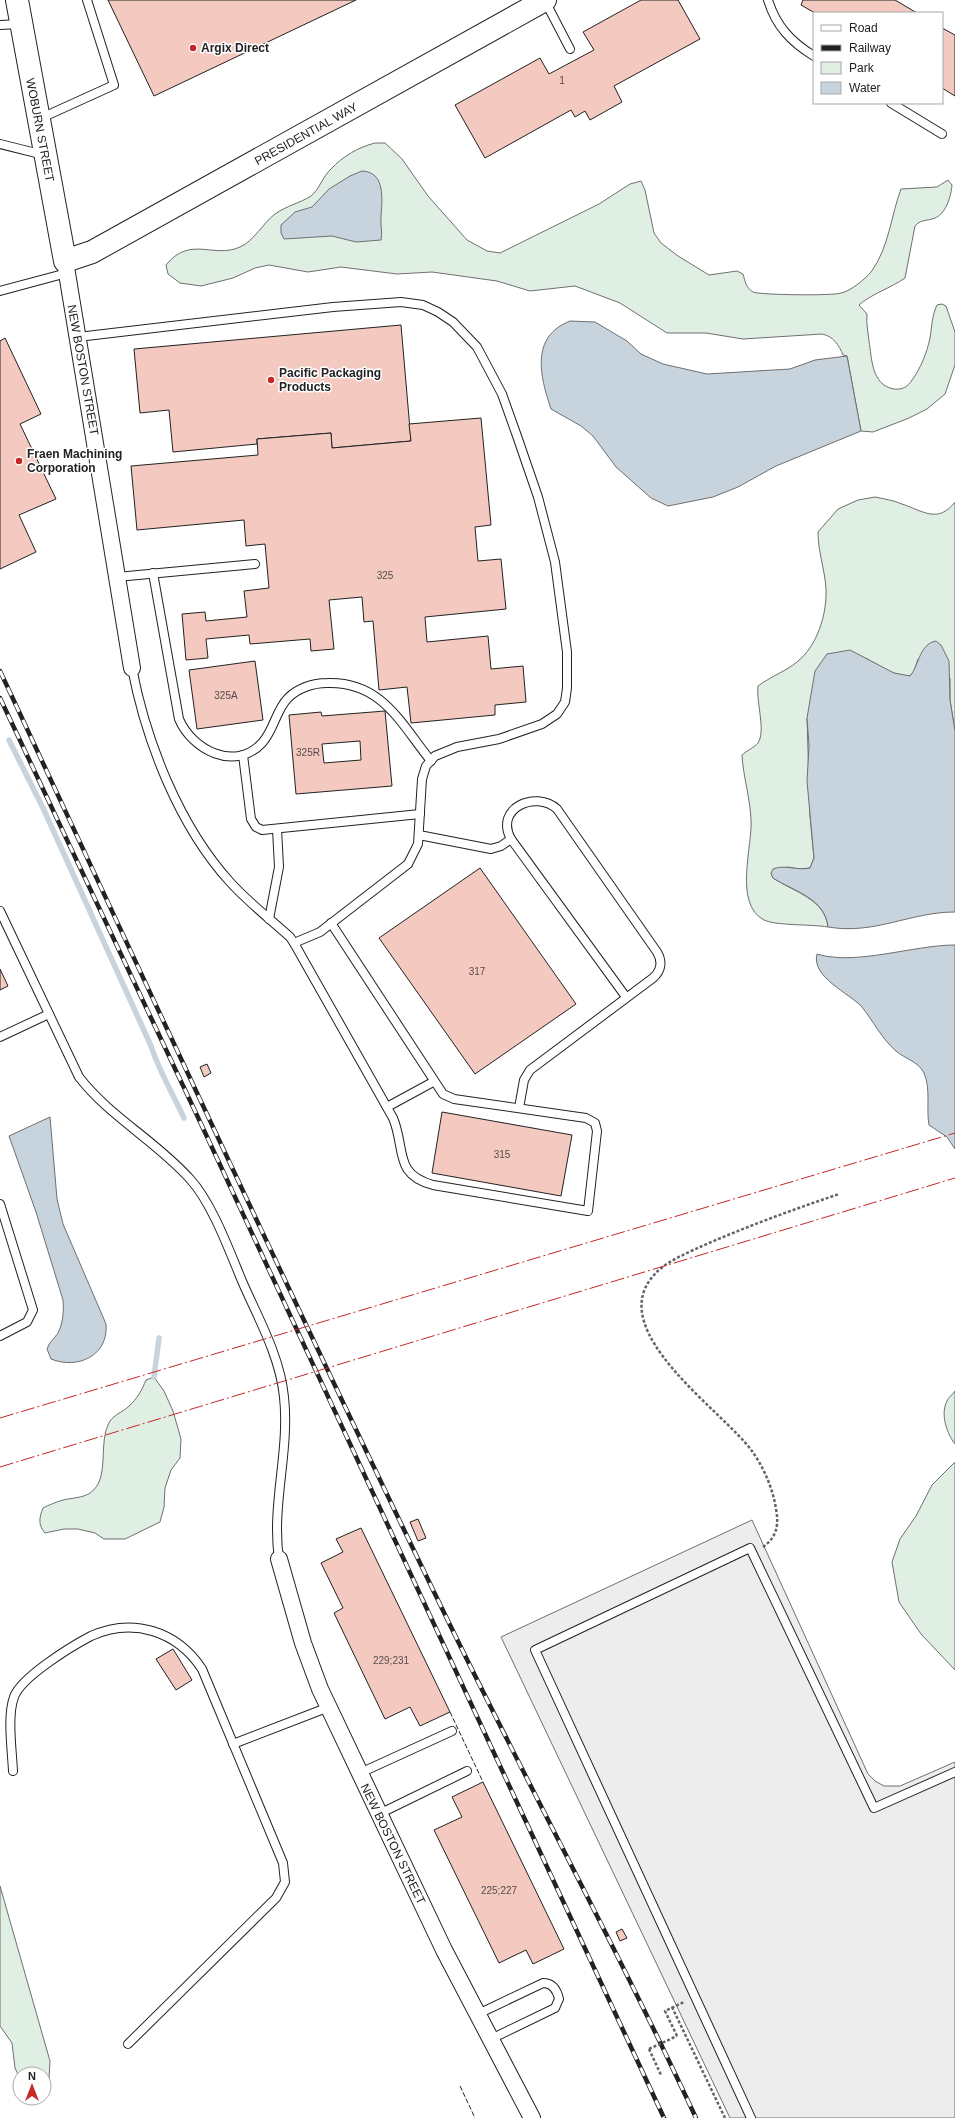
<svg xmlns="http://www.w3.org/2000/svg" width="955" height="2118" font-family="Arial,sans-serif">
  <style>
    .green { fill: #e0efe3; stroke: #6f6f6f }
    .parking { fill: #ededed; stroke: #6f6f6f }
    .water { fill: #c7d3dd; stroke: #6f6f6f }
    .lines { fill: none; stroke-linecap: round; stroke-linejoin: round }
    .stream { stroke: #c7d3dd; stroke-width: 5.5 }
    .building { fill: #f3c9c0; stroke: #222; fill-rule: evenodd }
    .lane-casing { stroke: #222; stroke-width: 10 }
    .street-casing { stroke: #222; stroke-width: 18 }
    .secondary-casing { stroke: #222; stroke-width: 24 }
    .path { stroke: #646464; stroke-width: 2.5; stroke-dasharray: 3 2; stroke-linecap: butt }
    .lane { stroke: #fff; stroke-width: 8 }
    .street { stroke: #fff; stroke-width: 16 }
    .secondary { stroke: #fff; stroke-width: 22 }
    .rail-casing { stroke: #222; stroke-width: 4.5 }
    .rail { stroke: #fff; stroke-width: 3; stroke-dasharray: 9; stroke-linecap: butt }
    .path-bridge { stroke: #646464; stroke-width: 2.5; stroke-dasharray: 3 2; stroke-linecap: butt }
    .fence { stroke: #222; stroke-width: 1; stroke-dasharray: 5 2; stroke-linecap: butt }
    .power { stroke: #c62828; stroke-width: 1; stroke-dasharray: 14 3 2 3; stroke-linecap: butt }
    .poi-dot { fill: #c62828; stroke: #fff; stroke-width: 1.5 }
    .labels { text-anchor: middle; stroke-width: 3; stroke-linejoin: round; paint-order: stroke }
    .number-label { font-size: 10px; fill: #564c4a }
    .poi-label { font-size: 12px; font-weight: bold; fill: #222; stroke: #fff; text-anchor: start }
    .street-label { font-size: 12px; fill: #222; stroke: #fff }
  </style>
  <rect width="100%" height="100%" fill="#fff"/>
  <g class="green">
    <path d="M375,143h10l17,16 26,37 39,44 20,11 13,2 99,-49 31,-20 11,-3 4,9 9,43 7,10 17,13 31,19 28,-4 6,3c2,7 3,14 10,18 6,3 80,4 88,1 10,-2 24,-14 30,-21 18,-24 20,-57 30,-83l36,-2 11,-7 4,5c-1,11 -6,31 -20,34 -7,2 -12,1 -17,7l-10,52c-14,10 -34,16 -46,27l8,9c-1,9 1,17 2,27 3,17 2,44 25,48 8,1 14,-2 18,-9 9,-12 15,-28 18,-42 2,-12 2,-23 7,-33l5,-1 4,2 9,26v33l-10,29 -18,15 -18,9 -36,14 -12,-1 -14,-75 -4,-1c-4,-10 -10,-19 -21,-21l-79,5 -37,-6h-39l-47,-30 -45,-17 -45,5 -33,-10 -65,-9 -35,2 -56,-7 -33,5 -39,-7 -14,3 -22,10 -32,8 -21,-3 -12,-9 -2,-9c24,-30 48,-6 74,-18 14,-6 23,-24 35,-33 11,-8 25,-11 36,-18 8,-6 12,-20 20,-27 12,-13 28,-22 44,-26z"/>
    <path d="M875,497c9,2 18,3 27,7 21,7 36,20 53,-2v229l-5,-31v-22l-32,-19 -4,12 -4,5c-16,0 -30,-9 -44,-18l-59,60 3,98 4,42 -4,10 -11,1 -11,-2 -17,6 2,5c21,14 52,21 55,49 -17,-3 -51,-1 -64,-7 -31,-16 -11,-75 -13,-101 -1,-22 -8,-43 -9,-64 4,-4 13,-8 16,-12 8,-12 -2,-41 0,-57 12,-9 28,-15 39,-24 20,-16 30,-47 29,-73 -1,-19 -8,-37 -8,-57l20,-23 20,-9z"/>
    <path d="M154,1377l10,14 9,20 8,28 -1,19 -9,12 -6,18 -1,19 -4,15 -35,17h-21l-9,-6 -17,-4h-14l-19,4c-7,-8 -6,-15 -2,-25 6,-3 13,-6 20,-8 8,-2 20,-2 27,-7 21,-14 7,-51 20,-72 4,-6 14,-10 19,-15 8,-7 13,-16 17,-26z"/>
    <path d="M955,1391v53c-8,-10 -15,-30 -8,-43 1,-3 6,-7 8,-10z"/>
    <polygon points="955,1462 955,1670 921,1634 899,1602 892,1562 900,1539 916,1516 932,1485"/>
    <polygon points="0,1886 50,2061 49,2079 44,2084 44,2074 20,2074 20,2079 15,2068 12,2043 0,2026"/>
  </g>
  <polygon class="parking" points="752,1520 868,1774 875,1781 884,1786 900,1786 955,1762 955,2118 730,2118 501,1637"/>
  <g class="water">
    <path d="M362,171c24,1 20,29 19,46 -1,8 2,15 0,23l-25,2 -24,-6 -48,3 -3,-6v-8l14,-13 17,-5 17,-18 21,-13z"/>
    <path d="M570,321l25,1 32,19 14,13 22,10 44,10 83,-5 25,-9 32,-4 14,75 -85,35 -38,21 -25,10 -45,9 -17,-8 -35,-31 -23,-31 -12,-10 -30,-17c-11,-33 -21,-72 19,-88z"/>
    <path d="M936,641l5,4 8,16 1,39 5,31v181c-45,0 -80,23 -127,15 -3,-29 -35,-36 -55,-49l-2,-5 2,-4c12,-5 24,2 37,-1l4,-10 -7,-77 2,-35 -2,-28 8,-47 12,-17 23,-4 44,23 16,3c9,-10 9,-32 26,-35z"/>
    <path d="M955,945v204l-8,-12 -18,-12c-3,-16 2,-36 -5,-52 -6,-12 -19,-14 -28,-22 -14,-12 -23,-30 -34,-44 -13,-14 -51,-30 -45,-53 39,12 96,-9 138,-9z"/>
    <path d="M50,1117l7,82 6,25 43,100c3,31 -28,46 -55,35l-4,-10c2,-7 7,-10 11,-16 5,-10 6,-22 5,-33l-27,-88 -27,-76z"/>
  </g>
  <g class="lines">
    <g class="stream">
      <path d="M9,740l35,70 107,236c8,25 22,48 33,72"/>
      <polyline points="154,1377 159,1338"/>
    </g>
  </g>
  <g class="building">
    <polygon points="108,0 356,0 154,96"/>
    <polygon points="641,0 678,0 700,39 614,86 622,102 590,120 585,111 575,117 571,110 485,158 455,105 540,58 549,74 594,50 583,32"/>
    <polygon points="803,0 895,0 917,13 815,13 801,5"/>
    <polygon points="942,28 955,35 955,96 942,88"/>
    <polygon points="401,325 411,441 332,448 331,433 257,439 257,444 173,452 169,410 140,413 134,349"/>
    <polygon points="5,338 41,414 20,424 56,499 19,515 36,552 0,569 0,341"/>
    <polygon points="481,418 491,525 475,527 478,561 501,559 506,609 425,617 427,642 488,636 491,669 523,666 526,702 495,705 495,715 411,723 407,687 379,690 373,621 364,622 362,597 329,600 334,649 311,651 310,639 250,644 249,635 206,639 208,658 186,660 182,614 205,612 206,621 247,617 244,591 269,588 265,544 246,546 244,520 137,530 131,466 258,455 257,439 331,433 332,448 411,441 409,424"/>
    <polygon points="255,661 263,720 197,729 189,670"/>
    <path d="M385,711l7,75 -96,8 -7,-79 32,-3 1,4zM360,741l1,19 -37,3 -2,-19z"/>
    <polygon points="480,868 576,1004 475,1074 379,938"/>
    <polygon points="0,969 8,986 0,990"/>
    <polygon points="207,1064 211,1073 204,1077 200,1067"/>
    <polygon points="442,1112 572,1135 561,1196 432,1173"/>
    <polygon points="418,1519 426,1538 418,1541 410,1522"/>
    <polygon points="361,1528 450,1712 420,1726 410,1707 385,1719 334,1613 343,1608 321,1563 343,1552 336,1539"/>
    <polygon points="173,1649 192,1680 176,1690 156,1659"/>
    <polygon points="483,1782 564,1949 533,1964 526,1950 499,1963 434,1830 462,1817 452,1797"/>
    <polygon points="622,1929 627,1938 620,1941 616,1932"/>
  </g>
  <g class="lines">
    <g class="lane-casing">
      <g id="lane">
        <path d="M768,0c8,26 23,42 46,56"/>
        <polyline points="545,1 570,49"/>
        <polyline points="0,25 20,24"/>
        <polyline points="891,103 942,134"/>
        <polyline points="39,119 114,85 87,0"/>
        <polyline points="0,144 44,155"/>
        <polyline points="0,291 67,273"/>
        <polyline points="78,337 333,307 401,302 423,305 438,312 453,322 477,347 502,394 517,436 538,497 555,562 567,652 567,688 565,702 557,714 542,724 499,739 457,747 435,756 426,766 422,779 418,844 408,864 320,932 294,943"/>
        <path d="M153,573l26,146c13,31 56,53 83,24 12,-13 14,-33 26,-45 10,-10 25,-15 39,-15 55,-2 74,41 104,78"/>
        <polyline points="117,577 255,564"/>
        <path d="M132,668c14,73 47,158 98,214 18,20 40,37 60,55l4,6 99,175c13,31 0,56 40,67l155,26 9,-80 -2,-8 -9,-5 -132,-19 -11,-5 -112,-171"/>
        <polyline points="243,755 251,819 256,827 262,830 420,814"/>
        <polyline points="419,835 491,849 501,846 511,839"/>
        <path d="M0,911l79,166c31,40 77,64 111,102 22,24 39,71 52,102 16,37 38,75 42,116 6,54 -13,108 -5,162"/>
        <polyline points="269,919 279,867 277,829"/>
        <polyline points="0,1037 49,1014"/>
        <polyline points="387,1107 433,1082"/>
        <path d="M519,1108l5,-28 6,-10 123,-92c8,-7 10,-16 4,-26l-100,-143c-21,-19 -63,-1 -46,30l115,158"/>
        <polyline points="0,1204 33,1310 27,1322 0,1336"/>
        <polyline points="233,1744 329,1707"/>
        <path d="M13,1771c-1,-21 -6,-55 1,-74 7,-20 58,-51 77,-61 42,-19 86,-5 111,33l81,194 2,19 -9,16 -148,146"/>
        <polyline points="360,1773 452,1731"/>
        <polyline points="379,1814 467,1771"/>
        <path d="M478,2014l65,-31c10,0 14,7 16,16l-4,9 -64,31"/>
        <polyline points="751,2118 535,1650 750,1548 874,1808 955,1772"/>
      </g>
    </g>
    <g class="street-casing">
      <g id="street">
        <polyline points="65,261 132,668"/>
        <polyline points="279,1559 303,1643 320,1689 444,1950 532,2118"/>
      </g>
    </g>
    <g class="secondary-casing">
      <polyline id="secondary" points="17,0 65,261 92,252 545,0"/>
    </g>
    <g class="path">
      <path d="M763,1547c14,-10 16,-22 13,-38 -3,-20 -12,-41 -24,-58 -29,-40 -149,-120 -98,-176 11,-13 31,-21 46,-28 45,-20 92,-37 139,-53"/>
      <polyline points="672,2007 725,2118"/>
      <polyline points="677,2036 665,2011 684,2002"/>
      <polyline points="649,2049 661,2075"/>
    </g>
    <use href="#lane" class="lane"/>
    <use href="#street" class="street"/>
    <use href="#secondary" class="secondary"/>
    <g class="rail-casing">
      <g id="rail">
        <path d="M0,671c149,319 297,639 451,956 80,164 168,325 245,491"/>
        <polyline points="0,698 195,1111 664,2118"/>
      </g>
    </g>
    <use href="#rail" class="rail"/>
    <polyline class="path-bridge" points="649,2049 677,2036"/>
    <g class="fence">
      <polyline points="450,1712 483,1782"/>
      <polyline points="460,2086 475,2118"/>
    </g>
    <g class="power">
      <polyline points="0,1418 955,1133"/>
      <polyline points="0,1467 955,1178"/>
    </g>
  </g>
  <g class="poi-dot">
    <circle cx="193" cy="48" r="4"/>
    <circle cx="271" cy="380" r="4"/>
    <circle cx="19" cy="461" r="4"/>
  </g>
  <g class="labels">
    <g class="number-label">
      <text x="562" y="84">1</text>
      <text x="385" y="579">325</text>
      <text x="226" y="699">325A</text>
      <text x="308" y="756">325R</text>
      <text x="477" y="975">317</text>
      <text x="502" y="1158">315</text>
      <text x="391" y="1664">229;231</text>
      <text x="499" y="1894">225;227</text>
    </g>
    <g class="poi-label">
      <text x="201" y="52">Argix Direct</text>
      <text x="279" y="377">Pacific Packaging<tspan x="279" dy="14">Products</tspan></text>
      <text x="27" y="458">Fraen Machining<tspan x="27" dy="14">Corporation</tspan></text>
    </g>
    <g class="street-label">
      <text transform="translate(40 130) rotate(79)" y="4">WOBURN STREET</text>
      <text transform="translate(306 134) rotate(-29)" y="4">PRESIDENTIAL WAY</text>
      <text transform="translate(83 370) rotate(80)" y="4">NEW BOSTON STREET</text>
      <text transform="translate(393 1844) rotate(64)" y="4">NEW BOSTON STREET</text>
    </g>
  </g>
  <rect x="813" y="12" width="130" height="92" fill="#ffffff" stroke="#a7a7a7"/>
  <rect x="821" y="25" width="20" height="6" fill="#ffffff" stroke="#a7a7a7"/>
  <text x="849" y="32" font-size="12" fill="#222222">Road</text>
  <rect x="821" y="45" width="20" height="6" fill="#222222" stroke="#a7a7a7"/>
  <text x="849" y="52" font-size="12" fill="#222222">Railway</text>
  <rect x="821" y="62" width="20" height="12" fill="#e0efe3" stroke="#a7a7a7"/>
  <text x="849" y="72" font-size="12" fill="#222222">Park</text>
  <rect x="821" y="82" width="20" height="12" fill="#c7d3dd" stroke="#a7a7a7"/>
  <text x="849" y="92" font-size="12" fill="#222222">Water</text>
  <g transform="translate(32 2086)"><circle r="19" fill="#ffffff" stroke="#a7a7a7"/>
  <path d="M0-3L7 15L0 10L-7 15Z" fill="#c62828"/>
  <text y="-6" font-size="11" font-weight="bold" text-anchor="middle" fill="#222222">N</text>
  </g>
</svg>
